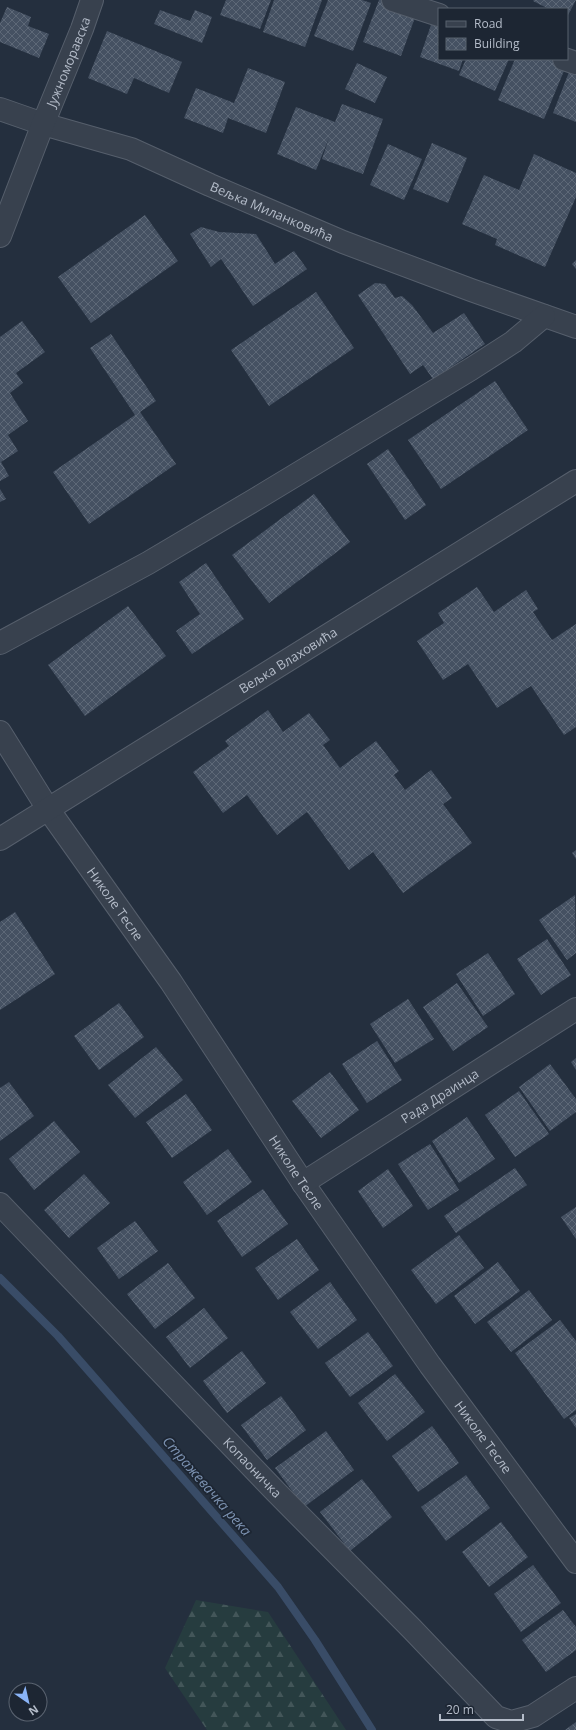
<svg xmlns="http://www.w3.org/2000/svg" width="576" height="1730" font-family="'Open Sans',sans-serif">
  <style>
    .forest { fill: url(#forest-firs) }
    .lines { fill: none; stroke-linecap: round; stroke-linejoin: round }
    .stream { stroke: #394c67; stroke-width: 8 }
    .building { fill: url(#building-cross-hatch) }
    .street-casing { stroke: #565f6c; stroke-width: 24 }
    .street { stroke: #38414e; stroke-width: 22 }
    .labels { text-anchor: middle; stroke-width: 3.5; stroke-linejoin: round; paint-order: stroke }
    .street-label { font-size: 13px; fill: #b4bcc9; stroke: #1d2633 }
    .water-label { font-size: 14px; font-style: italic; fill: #7c92b1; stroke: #1d2633 }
  </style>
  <defs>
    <pattern id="forest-firs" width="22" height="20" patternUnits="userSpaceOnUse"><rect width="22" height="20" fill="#263c3f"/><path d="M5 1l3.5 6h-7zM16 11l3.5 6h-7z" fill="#435659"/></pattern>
    <pattern id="building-cross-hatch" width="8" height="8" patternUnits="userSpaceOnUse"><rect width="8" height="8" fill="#455162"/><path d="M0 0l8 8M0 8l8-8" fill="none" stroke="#5d6877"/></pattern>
  </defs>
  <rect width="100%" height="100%" fill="#242f3e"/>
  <polygon class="forest" points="196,1600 268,1612 346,1730 207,1730 165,1668"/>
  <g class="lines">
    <polyline class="stream" points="0,1278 58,1336 278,1587 315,1640 372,1730"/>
  </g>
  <g class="building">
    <polygon points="226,0 271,0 260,29 220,15"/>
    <polygon points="274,0 322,0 305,47 263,32"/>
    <polygon points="328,0 362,0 371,3 353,51 314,36"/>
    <polygon points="379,0 383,0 417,12 401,56 363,42"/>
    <polygon points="534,0 576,0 567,17 567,9 549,9 533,1"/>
    <polygon points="7,7 31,17 28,26 49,34 39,58 0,42 0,23"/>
    <polygon points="160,10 190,21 195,10 212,17 202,43 154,24"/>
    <polygon points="433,19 439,21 439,59 463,59 459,71 420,57"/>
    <polygon points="107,31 182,62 169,93 134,78 127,94 88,78"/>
    <polygon points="466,59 509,59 495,91 459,75"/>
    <polygon points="515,59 548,59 566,66 544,119 498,100"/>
    <polygon points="357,63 387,77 375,103 345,89"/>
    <polygon points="571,67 576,69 576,122 553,113"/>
    <polygon points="248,68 285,82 266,133 228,118 223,133 184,118 196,88 234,103"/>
    <polygon points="342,104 383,119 363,174 322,159 329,138 316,170 277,154 296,107 335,122"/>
    <polygon points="432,143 467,158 448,203 413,189"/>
    <polygon points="388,144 422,159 404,200 370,185"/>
    <polygon points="534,154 576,173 576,197 545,267 495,245 497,239 462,224 484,175 519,190"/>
    <polygon points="145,215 178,261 91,323 58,277"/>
    <polygon points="201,227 219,232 256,234 275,264 294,251 307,269 253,306 221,259 211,267 190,234"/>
    <polygon points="576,260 576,269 572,264"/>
    <polygon points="375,283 385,284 395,298 402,296 412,305 433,333 464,313 485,344 433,379 423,365 410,374 358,295"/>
    <polygon points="316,292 354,348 269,406 231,350"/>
    <polygon points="22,321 45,352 16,373 23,383 10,393 28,421 8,435 18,451 1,462 9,476 0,481 0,337"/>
    <polygon points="111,334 156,401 140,412 176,464 89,524 53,472 135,415 90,348"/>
    <polygon points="495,381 528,430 441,489 408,440"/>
    <polygon points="388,449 426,505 405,520 367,464"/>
    <polygon points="0,489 6,499 0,502"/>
    <polygon points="314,494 350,542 269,603 232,555"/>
    <polygon points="206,563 244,619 192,654 176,631 200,614 179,582"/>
    <polygon points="477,587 494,612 526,590 538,609 533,612 552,640 576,624 576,727 564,735 531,686 497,708 468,664 443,680 417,641 444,623 438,613"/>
    <polygon points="128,606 166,656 85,716 48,665"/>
    <polygon points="268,710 283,732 309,713 330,740 323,745 340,768 376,741 399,771 394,775 405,790 431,770 452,798 443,804 472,843 403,893 373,852 349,870 307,812 277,835 247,795 223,813 193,772 229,746 225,741"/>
    <polygon points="576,850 576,859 572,853"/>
    <polygon points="575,895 576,953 567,960 539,920"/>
    <polygon points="15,912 55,974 0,1010 0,922"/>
    <polygon points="547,939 571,975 541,995 517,959"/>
    <polygon points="488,953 515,994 483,1016 456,974"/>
    <polygon points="457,983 488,1027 453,1051 423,1007"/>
    <polygon points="408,999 434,1039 395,1063 370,1024"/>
    <polygon points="119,1003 144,1037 99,1070 74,1036"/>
    <polygon points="377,1041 402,1080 367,1103 342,1064"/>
    <polygon points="156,1047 183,1080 135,1118 108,1085"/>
    <polygon points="576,1058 576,1070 571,1062"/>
    <polygon points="550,1064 576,1099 576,1112 550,1131 519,1087"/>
    <polygon points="330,1072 359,1110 321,1138 292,1101"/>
    <polygon points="9,1082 34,1116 0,1141 0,1088"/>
    <polygon points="519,1091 549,1134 515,1157 485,1115"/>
    <polygon points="186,1094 212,1130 172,1158 146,1122"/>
    <polygon points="467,1117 495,1159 459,1183 432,1141"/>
    <polygon points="54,1121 80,1152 34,1190 9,1159"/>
    <polygon points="430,1144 459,1190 428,1210 398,1164"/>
    <polygon points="228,1149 252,1182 207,1215 183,1182"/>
    <polygon points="515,1168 527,1185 456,1233 444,1216"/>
    <polygon points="388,1169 413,1206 383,1228 358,1191"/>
    <polygon points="84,1174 110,1203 69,1238 44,1210"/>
    <polygon points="263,1189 288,1224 242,1257 217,1221"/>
    <polygon points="576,1207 576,1239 561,1217"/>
    <polygon points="135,1221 158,1251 119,1279 97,1248"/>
    <polygon points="459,1235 484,1268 436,1304 411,1270"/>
    <polygon points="297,1239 319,1270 278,1300 255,1268"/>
    <polygon points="498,1262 520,1291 475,1324 454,1296"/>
    <polygon points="168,1263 195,1298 155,1329 127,1294"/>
    <polygon points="330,1282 357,1320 318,1349 290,1312"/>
    <polygon points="529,1290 552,1320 511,1352 487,1322"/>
    <polygon points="204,1308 228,1338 190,1368 166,1337"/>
    <polygon points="560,1320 576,1341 576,1410 564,1419 515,1353"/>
    <polygon points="368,1332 393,1366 350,1397 325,1363"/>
    <polygon points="242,1351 266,1383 227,1413 203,1381"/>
    <polygon points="395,1374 425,1412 387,1441 358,1403"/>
    <polygon points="281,1396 306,1430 267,1460 241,1425"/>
    <polygon points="576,1414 576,1428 569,1418"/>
    <polygon points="432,1426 459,1463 418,1492 392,1456"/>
    <polygon points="326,1431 354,1470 304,1507 275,1468"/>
    <polygon points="466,1475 490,1508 446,1541 421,1507"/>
    <polygon points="362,1479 392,1517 350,1551 320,1512"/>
    <polygon points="501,1522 528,1557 489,1587 462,1552"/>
    <polygon points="533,1565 561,1603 521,1632 494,1594"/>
    <polygon points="563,1610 576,1627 576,1650 546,1672 522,1640"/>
    <polygon points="576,1722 576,1730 565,1730"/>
  </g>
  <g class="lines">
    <g class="street-casing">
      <g id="street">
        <polyline points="393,0 439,15"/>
        <polyline points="564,59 576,63"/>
        <path id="s1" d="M0,109l43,15 88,25 79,36 133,57 128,48 105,37"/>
        <path id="s2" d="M0,236l43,-112 39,-95 10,-29"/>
        <polyline points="0,643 148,563 256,499 471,369 513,342 544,316"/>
        <path id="s3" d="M0,732l48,77 123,173 132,201 127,182 146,197"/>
        <path id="s4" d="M0,839l576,-358"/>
        <path id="s5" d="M303,1183l273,-174"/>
        <path id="s6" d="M0,1204l276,288 136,137 84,88 15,5 22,-6 43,-28"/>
      </g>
    </g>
    <use href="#street" class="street"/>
  </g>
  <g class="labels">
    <g class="street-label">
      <text dy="5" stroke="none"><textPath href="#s2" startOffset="187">Јужноморавска</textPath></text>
      <text dy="5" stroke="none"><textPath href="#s1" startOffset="291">Вељка Миланковића</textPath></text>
      <text dy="5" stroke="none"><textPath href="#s4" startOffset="339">Вељка Влаховића</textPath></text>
      <text dy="5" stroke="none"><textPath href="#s3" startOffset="207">Николе Тесле</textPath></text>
      <text dy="5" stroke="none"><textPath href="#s5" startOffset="162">Рада Драинца</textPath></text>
      <text dy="5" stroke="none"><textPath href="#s3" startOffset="531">Николе Тесле</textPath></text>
      <text dy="5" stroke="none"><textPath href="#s3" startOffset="855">Николе Тесле</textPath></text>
      <text dy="5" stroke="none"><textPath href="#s6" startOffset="365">Копаоничка</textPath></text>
    </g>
    <g class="water-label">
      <text transform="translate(207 1486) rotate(49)" y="5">Стражевачка река</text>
    </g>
  </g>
  <rect x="438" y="8" width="130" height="52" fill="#1d2633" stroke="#59626f"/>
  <rect x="446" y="21" width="20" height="6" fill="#38414e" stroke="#59626f"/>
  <text x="474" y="28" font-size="12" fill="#b4bcc9">Road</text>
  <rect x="446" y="38" width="20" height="12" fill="url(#building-cross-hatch)" stroke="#59626f"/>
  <text x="474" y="48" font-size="12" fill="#b4bcc9">Building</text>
  <g transform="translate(28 1702) rotate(146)"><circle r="19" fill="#1d2633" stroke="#59626f"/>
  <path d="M0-3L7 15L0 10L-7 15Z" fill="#8ab4f8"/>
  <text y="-6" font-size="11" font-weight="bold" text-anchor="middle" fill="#b4bcc9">N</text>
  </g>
  <path d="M440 1714v6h83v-6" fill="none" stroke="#b4bcc9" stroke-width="2"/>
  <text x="446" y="1714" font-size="12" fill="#b4bcc9" stroke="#1d2633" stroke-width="3" paint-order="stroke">20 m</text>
</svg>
